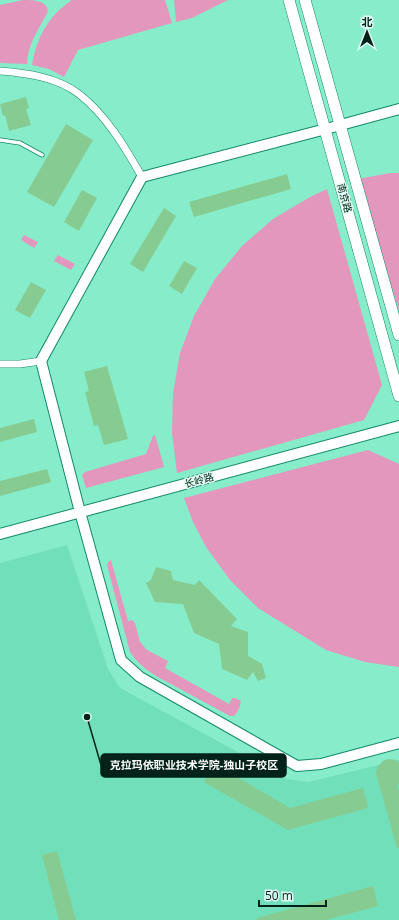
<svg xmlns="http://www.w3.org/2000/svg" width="399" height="920" font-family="'Open Sans','Noto Sans SC',sans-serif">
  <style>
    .built { fill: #71dfba }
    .green { fill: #e497bd }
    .building { fill: #86cc92 }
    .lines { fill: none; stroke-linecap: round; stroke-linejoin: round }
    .lane-casing { stroke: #12896a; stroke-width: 5 }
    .street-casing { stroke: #12896a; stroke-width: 8 }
    .secondary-casing { stroke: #12896a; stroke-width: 12 }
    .primary-casing { stroke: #12896a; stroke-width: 12 }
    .lane { stroke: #fff; stroke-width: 3.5 }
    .street { stroke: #fff; stroke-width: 7 }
    .secondary { stroke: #fff; stroke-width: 10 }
    .primary { stroke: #fff; stroke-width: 11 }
    .labels { text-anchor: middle; stroke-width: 3; stroke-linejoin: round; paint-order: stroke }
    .street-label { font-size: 10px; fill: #012218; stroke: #e2fef2 }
    .leader { fill: none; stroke: #012218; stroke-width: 1.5 }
    .callout-dot { fill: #012218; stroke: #e2fef2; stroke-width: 1.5 }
    .callout { fill: #012218; stroke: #012218; stroke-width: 1.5 }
    .callout-label { font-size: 11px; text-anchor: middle; font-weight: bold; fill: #fff }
  </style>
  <rect width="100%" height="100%" fill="#87ecc9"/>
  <polygon class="built" points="67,545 108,669 120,688 287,779 309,782 399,760 399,920 0,920 0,563"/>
  <g class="green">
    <path d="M23,0c9,0 24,0 25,11 -10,21 -19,29 -21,53l-27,-1v-58z"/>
    <path d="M72,0h93l7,23 -94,27 -14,27 -15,-8 -17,-4c5,-28 16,-49 40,-65z"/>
    <polygon points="174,0 228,0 192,18 176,22"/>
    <polygon points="390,173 399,173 399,310 358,179"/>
    <polygon points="327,189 382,385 364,420 177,473 172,433 173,393 180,353 194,316 215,279 242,246 273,219 310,197"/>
    <polygon points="24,235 38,242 34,248 21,240"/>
    <polygon points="58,255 75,264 71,270 54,261"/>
    <polygon points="155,435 164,467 86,488 82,475 85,472 146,454 153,436"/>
    <polygon points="368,450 399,464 399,667 365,662 326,650 258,608 230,580 206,547 193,522 184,498"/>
    <path d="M111,560l17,61 4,-1 3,3 5,19 7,8 21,11 -3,7 64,36 3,-6h3l6,3c-1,6 -3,11 -7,15h-4l-74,-40c-11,-7 -19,-14 -26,-24l-23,-87 1,-3z"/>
  </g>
  <g class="building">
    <polygon points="26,97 29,108 26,109 31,125 9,131 5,115 3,116 0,104"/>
    <polygon points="66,124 93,140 54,207 27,192"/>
    <polygon points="287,174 291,189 194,217 189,202"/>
    <polygon points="82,190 97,198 79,231 64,222"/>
    <polygon points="164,208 176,216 143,272 130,264"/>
    <polygon points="184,261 197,268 182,294 169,286"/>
    <polygon points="31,282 46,290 30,318 15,310"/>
    <polygon points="107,366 128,439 104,445 98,425 94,426 85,392 89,391 84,372"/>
    <polygon points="34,419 37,432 0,442 0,428"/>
    <polygon points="47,469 51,482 0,496 0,481"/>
    <polygon points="156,567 171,571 173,580 195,585 199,580 237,619 231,626 248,632 248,656 262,664 266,678 258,681 253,672 247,680 222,669 219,644 194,633 183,604 155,602 146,583 151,580"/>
    <polygon points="388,759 396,760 399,763 399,784 397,785 399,791 399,848 397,848 376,773 378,766 383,761"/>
    <polygon points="215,764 290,808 363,788 368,808 288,830 204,782"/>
    <polygon points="57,851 76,920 59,920 42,855"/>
    <polygon points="373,886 378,906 326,920 257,920 257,918"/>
  </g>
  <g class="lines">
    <g class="lane-casing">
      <polyline id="lane" points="0,140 20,143 42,155"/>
    </g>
    <g class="street-casing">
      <g id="street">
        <path d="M0,71c26,2 57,6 79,23 27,21 46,53 63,83"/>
        <polyline points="0,364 20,364 41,361"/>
      </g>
    </g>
    <g class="secondary-casing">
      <g id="secondary">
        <polyline points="399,109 326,129 142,177 41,361 80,512 121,660 140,677 297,766 321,764 399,743"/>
        <polyline points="0,534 399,426"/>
      </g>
    </g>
    <g class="primary-casing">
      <g id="primary">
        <polyline points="289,0 399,396"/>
        <polyline points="305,0 399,335"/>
      </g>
    </g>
    <use href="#lane" class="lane"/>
    <use href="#street" class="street"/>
    <use href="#secondary" class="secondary"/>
    <use href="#primary" class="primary"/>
  </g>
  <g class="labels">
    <g class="street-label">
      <text transform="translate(345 198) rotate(75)" y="4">南京路</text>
      <text transform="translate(199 480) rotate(-15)" y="4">长岭路</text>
    </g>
  </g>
  <path class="leader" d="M87 717L101 765"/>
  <circle class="callout-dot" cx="87" cy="717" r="4"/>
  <rect class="callout" x="101" y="754" width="185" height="23" rx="4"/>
  <g class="callout-label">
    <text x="194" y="769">克拉玛依职业技术学院-独山子校区</text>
  </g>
  <g transform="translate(367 32)" stroke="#e2fef2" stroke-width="3" paint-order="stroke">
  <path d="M0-3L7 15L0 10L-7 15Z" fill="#012218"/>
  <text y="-6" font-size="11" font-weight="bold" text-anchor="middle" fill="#012218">北</text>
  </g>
  <path d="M259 900v6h67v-6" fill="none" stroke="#012218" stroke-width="2"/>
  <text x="265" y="900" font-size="12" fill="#012218" stroke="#e2fef2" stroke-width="3" paint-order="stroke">50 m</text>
</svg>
